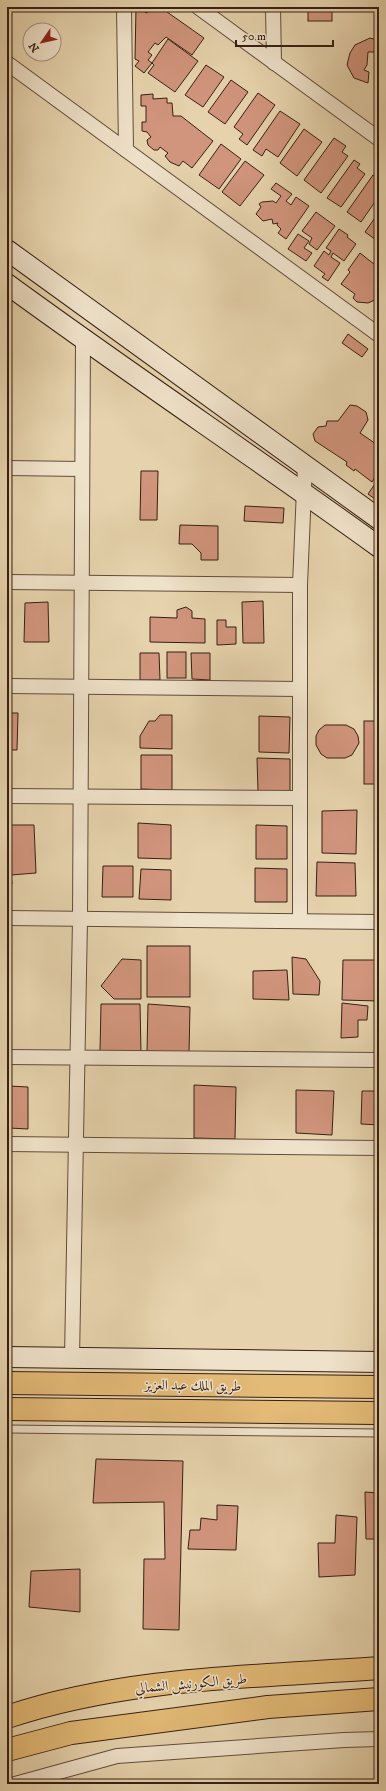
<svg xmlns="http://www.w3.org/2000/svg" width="386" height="1791" font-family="'IM FELL DW Pica',Amiri,serif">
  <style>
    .building { fill: #d1957d; stroke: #361f13 }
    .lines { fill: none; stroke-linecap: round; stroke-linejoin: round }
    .lane-casing { stroke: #624c3a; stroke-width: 9 }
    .street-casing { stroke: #624c3a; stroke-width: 16 }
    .secondary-casing { stroke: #361f13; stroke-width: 22 }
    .primary-casing { stroke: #361f13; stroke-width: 24 }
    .lane { stroke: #efe2ca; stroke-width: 7 }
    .street { stroke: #efe2ca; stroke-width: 14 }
    .secondary { stroke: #efe2ca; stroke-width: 20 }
    .primary { stroke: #e3ba76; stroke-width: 22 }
    .labels { text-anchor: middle; stroke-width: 3; stroke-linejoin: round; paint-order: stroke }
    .street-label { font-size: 14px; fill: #361f13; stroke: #efe2ca }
  </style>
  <rect width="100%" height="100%" fill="#e6d3ad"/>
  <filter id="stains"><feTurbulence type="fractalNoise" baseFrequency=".005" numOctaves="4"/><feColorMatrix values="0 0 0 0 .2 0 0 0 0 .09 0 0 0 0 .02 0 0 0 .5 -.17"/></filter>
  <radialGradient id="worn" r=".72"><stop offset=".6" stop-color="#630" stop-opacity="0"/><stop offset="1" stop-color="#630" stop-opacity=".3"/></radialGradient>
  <g class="building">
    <polygon points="136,7 147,13 151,7 160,7 204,38 192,55 166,37 158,45 155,43 148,52 152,55 148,60 152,63 144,73 135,66 139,61 135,59"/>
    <rect x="308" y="7" width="24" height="14"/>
    <polygon points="370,38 377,40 374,52 368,52 367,65 364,70 369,72 368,83 354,78 347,65 350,53 355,45"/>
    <polygon points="168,39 198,61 175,92 148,73 154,65 152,63"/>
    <polygon points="206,65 224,77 203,107 185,95"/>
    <polygon points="231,80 248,92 225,124 208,112"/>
    <polygon points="258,93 275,105 247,145 239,139 243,134 234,127"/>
    <polygon points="153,94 153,99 167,98 167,103 172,103 173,116 181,116 213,141 192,168 183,161 179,166 170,162 165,156 168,153 160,147 158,150 154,150 148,145 147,140 151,137 147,132 142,131 142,122 146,122 146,106 141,106 141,95"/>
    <polygon points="280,111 300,124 278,157 266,149 262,156 253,150"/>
    <polygon points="304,129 322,142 297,176 280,163"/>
    <polygon points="334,138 346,146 342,152 348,156 321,193 304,180"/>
    <polygon points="221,144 241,159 219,189 199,175"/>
    <polygon points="354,160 360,164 357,168 365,174 341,207 327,198"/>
    <polygon points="245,161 264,175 240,206 222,192"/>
    <polygon points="373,175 379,179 377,183 379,184 379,196 361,222 347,212"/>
    <polygon points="276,183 292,194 286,201 291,205 296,197 309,206 286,239 278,233 281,229 277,225 278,223 273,224 272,219 263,221 256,214 261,207 259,204 262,202 273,201 276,203 281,196 271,189"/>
    <polygon points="316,212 335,226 317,250 309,244 312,238 302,231"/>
    <polygon points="379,212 379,242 365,232"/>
    <polygon points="339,229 348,235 347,237 356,244 344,261 333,253 331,257 340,263 328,281 322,277 325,274 314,266 324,251 329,255 331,251 326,248"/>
    <polygon points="298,234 309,241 304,248 312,253 306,261 288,249"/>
    <polygon points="360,253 379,268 379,298 368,303 357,302 353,298 355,294 341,284 350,272 348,270"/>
    <polygon points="348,334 368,349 362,357 342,343"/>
    <polygon points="350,405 357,406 366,412 368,420 360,433 379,446 379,471 372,482 355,469 354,471 346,465 347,462 315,441 313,434 318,427 326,426 327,421 338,421"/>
    <polygon points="141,471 158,471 157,520 140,520"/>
    <polygon points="379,478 379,502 368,494"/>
    <polygon points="245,506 284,508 283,523 244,521"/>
    <polygon points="180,525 218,526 218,560 201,560 201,553 192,544 179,544"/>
    <polygon points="263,601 264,643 243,643 242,602"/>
    <polygon points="48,602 49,642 24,642 25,603"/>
    <polygon points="186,607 192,611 192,618 205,619 205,643 150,642 150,617 177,618 177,610"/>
    <polygon points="217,620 226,620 226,627 236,627 236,644 217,645"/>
    <rect x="167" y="652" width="19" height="26"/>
    <polygon points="140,653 159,653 160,680 140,680"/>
    <polygon points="191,653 210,653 210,680 192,679"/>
    <polygon points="7,713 18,713 17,750 7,750"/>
    <polygon points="160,715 172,715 172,749 140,748 140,736 149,721 155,721"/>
    <polygon points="259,716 290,717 289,753 259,752"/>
    <rect x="364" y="721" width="15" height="63"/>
    <polygon points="325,725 346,725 354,729 358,736 359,743 352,755 345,758 327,758 321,754 316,745 316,736 319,730"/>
    <polygon points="141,755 172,755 172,790 141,789"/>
    <polygon points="257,758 290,759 290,793 258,792"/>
    <polygon points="357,810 356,854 322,853 322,811"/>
    <polygon points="138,823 171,825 171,859 138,858"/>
    <polygon points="7,825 34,825 36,873 11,875 12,884 7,888"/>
    <polygon points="256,825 287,826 287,859 256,859"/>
    <polygon points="317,862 355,863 356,896 316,896"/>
    <polygon points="103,866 133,866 133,897 102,897"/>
    <polygon points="255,868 287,869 287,902 255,902"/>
    <polygon points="141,869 171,870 171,900 139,899"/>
    <rect x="147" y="946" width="43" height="51"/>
    <polygon points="292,957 306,959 320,981 319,995 293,994"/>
    <polygon points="122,959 141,960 141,999 114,999 101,986"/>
    <polygon points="343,960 379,960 379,1001 342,1000"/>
    <polygon points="287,970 289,1000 253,999 253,971"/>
    <polygon points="342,1003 368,1006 367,1020 358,1020 358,1037 341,1038"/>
    <polygon points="101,1004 140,1004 141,1053 100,1052"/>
    <polygon points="148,1004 190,1007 189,1054 147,1052"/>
    <polygon points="194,1085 236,1087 235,1139 194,1138"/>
    <polygon points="9,1086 28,1087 28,1129 9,1128"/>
    <polygon points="296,1090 334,1091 332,1135 296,1133"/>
    <polygon points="362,1091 379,1091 379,1125 361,1124"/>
    <polygon points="96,1459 183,1461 179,1630 143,1629 144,1559 165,1559 164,1502 93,1503"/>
    <polygon points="365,1492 379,1493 379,1539 366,1539"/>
    <polygon points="217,1505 238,1506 236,1550 188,1549 190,1530 200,1530 201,1518 217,1520"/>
    <polygon points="336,1515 357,1517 355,1575 319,1577 318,1543 335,1543"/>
    <polygon points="80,1569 80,1612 29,1607 31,1571"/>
  </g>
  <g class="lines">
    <g class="lane-casing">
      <polyline id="lane" points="7,1429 379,1433"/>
    </g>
    <g class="street-casing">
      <g id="street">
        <polyline points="124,7 126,150"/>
        <polyline points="198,7 379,139"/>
        <polyline points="273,7 274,63"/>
        <polyline points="7,63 379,335"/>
        <polyline points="7,468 82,469"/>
        <polyline points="7,582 300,585"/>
        <polyline points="7,686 300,689"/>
        <polyline points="7,796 300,798"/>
        <polyline points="7,918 379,922"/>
        <polyline points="300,921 300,585 305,465"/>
        <polyline points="7,1057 379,1060"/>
        <polyline points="7,1144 379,1148"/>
        <polyline points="72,1358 80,919 83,339"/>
        <polyline points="15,1784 117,1756 344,1740 379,1739"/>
      </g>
    </g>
    <g class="secondary-casing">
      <g id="secondary">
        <polyline points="7,250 379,519"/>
        <path d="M7,284c123,90 249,174 372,263"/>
        <polyline points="7,1357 379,1362"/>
      </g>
    </g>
    <g class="primary-casing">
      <g id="primary">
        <polyline points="7,1383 379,1387"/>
        <polyline points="7,1409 379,1413"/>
        <path d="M7,1717c119,-40 248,-40 372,-49"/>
        <polyline points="7,1750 71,1733 268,1707 379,1699"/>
      </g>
    </g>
    <use href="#lane" class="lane"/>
    <use href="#street" class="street"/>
    <use href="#secondary" class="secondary"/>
    <use href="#primary" class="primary"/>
  </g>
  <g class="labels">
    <g class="street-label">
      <text transform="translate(193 1385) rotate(1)" y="5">طريق الملك عبد العزيز</text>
      <text transform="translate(191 1683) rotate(-5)" y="5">طريق الكورنيش الشمالي</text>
    </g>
  </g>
  <rect width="386" height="1791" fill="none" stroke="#e6d3ad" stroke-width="24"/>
  <rect x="8" y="8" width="370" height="1775" fill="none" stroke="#361f13" stroke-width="2"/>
  <rect x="12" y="12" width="362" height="1767" fill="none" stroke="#361f13"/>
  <g transform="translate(42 42) rotate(236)"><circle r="19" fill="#efe2ca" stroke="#a59481"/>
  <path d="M0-3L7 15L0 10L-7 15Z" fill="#8f2418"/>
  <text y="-6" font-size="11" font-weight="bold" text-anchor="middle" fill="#361f13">N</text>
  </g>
  <path d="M236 40v6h97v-6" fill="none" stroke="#361f13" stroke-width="2"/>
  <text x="242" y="40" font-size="12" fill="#361f13" stroke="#efe2ca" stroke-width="3" paint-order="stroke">50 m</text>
  <rect width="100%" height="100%" filter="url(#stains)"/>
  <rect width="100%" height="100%" fill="url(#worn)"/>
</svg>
